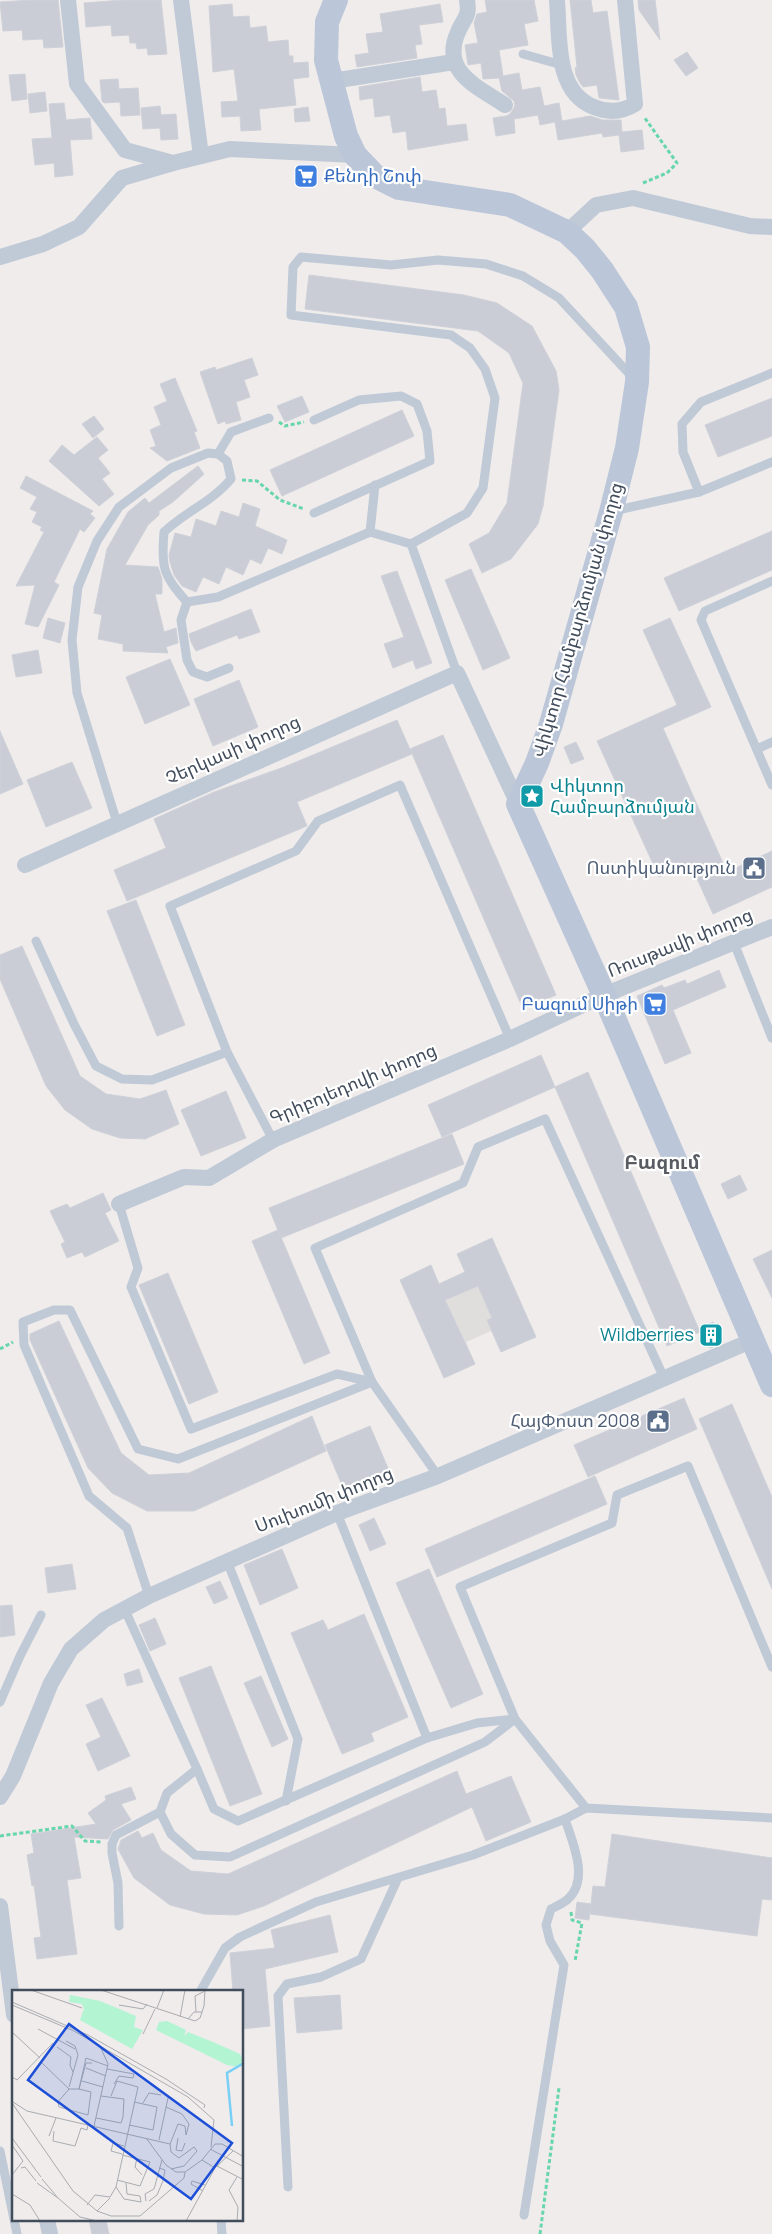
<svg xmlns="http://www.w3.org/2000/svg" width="772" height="2234" font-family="Manrope,'Noto Sans Armenian',sans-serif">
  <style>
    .education { fill: #e0dddd }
    .building { fill: #cacdd5; stroke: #cfd1d9 }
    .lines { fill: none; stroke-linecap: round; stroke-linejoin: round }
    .path { stroke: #67d6ab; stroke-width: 3; stroke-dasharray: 4 2.5; stroke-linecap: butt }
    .lane { stroke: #c0c9d6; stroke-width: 9 }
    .street { stroke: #c0c9d6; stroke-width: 16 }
    .secondary { stroke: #bbc6d8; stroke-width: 24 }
    .labels { text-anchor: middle; stroke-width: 4.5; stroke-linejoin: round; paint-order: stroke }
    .shop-label { font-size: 18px; fill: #366cbe; stroke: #fff; text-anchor: start }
    .street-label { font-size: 18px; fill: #424d5c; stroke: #fff }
    .culture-label { font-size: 18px; fill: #0d838f; stroke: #fff; text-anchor: start }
    .service-label { font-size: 18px; fill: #4e5e75; stroke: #fff; text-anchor: end }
    .neighbourhood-label { font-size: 19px; font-weight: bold; fill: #585b62; stroke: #fff }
    .inset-river { fill: none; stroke: #7acff7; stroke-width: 2.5 }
    .inset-road { fill: none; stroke: #aaacb2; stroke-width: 1 }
    .view { fill: #1d4ed8; fill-opacity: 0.15; stroke: #1d4ed8; stroke-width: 2.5 }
    .inset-edge { fill: none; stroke: #424d5c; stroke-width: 2.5 }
  </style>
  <rect width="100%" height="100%" fill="#efeceb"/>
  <polygon class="education" points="492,1238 536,1337 501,1352 491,1331 466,1342 475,1364 444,1378 400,1280 431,1265 439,1284 465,1272 457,1254"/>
  <g class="building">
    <polygon points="31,0 58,0 63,47 44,48 43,39 23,40 22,30 3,31 0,2"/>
    <polygon points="123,0 161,0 167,54 148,55 147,48 137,49 136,43 130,43 129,35 112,36 111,25 86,27 84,3"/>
    <polygon points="485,0 534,0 538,21 524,24 528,45 499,50 503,76 519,73 522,90 540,87 544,106 559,103 562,121 590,116 603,120 621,120 622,132 642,130 644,149 621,152 619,135 603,137 602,133 558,140 555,122 540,125 538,115 514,119 515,133 496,136 493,118 506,116 510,114 515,106 514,101 502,91 499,78 483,79 481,63 468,65 465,45 478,43 474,23 477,14 487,12"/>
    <polygon points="570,0 591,0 593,13 607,11 619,100 599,98 597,85 583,87 580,83 576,75 575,68 577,67"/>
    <polygon points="638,0 655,0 660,40 639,10"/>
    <polygon points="232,4 233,17 249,16 250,28 266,26 268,42 288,40 289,56 293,56 293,63 308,62 309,77 293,79 296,105 259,109 261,130 241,131 240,116 222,117 221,102 238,101 234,69 213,72 209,6"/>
    <polygon points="440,4 443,22 419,25 422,44 415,45 417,58 357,67 355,55 369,53 366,34 383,32 380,14"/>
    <polygon points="687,52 698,68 686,76 674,60"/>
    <polygon points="25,74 27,99 12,101 9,75"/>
    <polygon points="420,77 422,92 436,90 439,109 445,108 447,126 466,124 468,140 408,150 406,131 393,133 390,115 375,117 373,98 360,100 359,87"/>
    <polygon points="118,79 119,89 138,88 140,115 121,116 120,102 104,103 102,101 100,80"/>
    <polygon points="45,92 47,111 30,113 28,94"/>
    <polygon points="64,103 66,120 90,118 92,139 70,140 73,175 55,177 54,163 35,165 32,139 52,138 49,104"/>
    <polygon points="160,106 161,115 176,114 178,139 161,140 160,128 143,129 141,108"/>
    <polygon points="308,107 310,121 295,122 294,109"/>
    <polygon points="309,275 464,295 497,303 532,326 556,371 559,390 543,506 538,524 511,559 482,573 469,544 489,533 507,503 523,383 509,353 478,331 305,309"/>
    <polygon points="252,358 258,375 244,380 250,397 236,402 241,420 226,424 225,421 218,424 200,372 215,367 216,370"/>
    <polygon points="175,378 197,431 194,432 200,448 167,461 150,448 156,446 150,430 161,425 154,407 167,401 160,384"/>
    <polygon points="302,396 309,412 285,422 277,406"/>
    <polygon points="772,398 772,436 718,457 705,425"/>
    <polygon points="402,410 414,436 282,496 270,470"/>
    <polygon points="94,416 104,429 93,438 82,424"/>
    <polygon points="97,437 108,450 98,458 110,473 102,479 114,494 99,506 49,461 62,445 74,455"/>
    <polygon points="198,466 204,474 173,502 159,511 159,515 148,525 125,565 158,567 162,579 162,594 155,594 164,632 176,628 178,643 166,647 168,653 123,651 123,644 98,639 102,615 94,613 107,549 128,512 145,498 149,503"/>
    <polygon points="26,476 93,511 90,514 95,518 84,532 80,529 54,582 59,585 38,627 25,624 35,585 16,586 44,532 40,530 42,527 32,522 37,512 30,509 37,497 20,488"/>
    <polygon points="243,503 260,509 255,526 287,540 282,554 268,548 261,564 250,559 243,575 226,567 219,584 203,577 196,592 182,586 174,575 170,562 169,555 175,533 191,537 196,519 216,526 221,511 239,517"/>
    <polygon points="772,531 772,570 679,611 664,578"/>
    <polygon points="471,569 510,658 483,670 445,580"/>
    <polygon points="397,571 432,663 416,669 413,660 393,668 384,644 404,637 381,576"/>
    <polygon points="251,609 260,632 239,639 237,635 196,651 191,642 189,634"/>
    <polygon points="48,618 65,623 60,643 43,638"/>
    <polygon points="670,618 711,707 663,728 727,872 772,851 772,887 713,914 690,863 659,877 597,741 677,705 643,630"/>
    <polygon points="38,650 42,673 16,677 12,655"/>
    <polygon points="170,659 190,705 145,724 126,677"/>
    <polygon points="239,680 258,727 213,746 194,699"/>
    <polygon points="397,720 412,754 297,802 307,826 127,901 114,870 166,848 154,819 214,792 284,767"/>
    <polygon points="0,731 23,784 0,794"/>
    <polygon points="443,735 556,995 523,1009 410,749"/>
    <polygon points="576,742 584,759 571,764 564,747"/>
    <polygon points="72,762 92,808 46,827 27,780"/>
    <polygon points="136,900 185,1025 157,1036 107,911"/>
    <polygon points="22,946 80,1076 106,1094 140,1099 166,1090 179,1124 145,1139 120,1138 92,1129 65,1110 46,1086 0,979 0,955"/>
    <polygon points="719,970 726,987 673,1010 691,1053 665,1064 637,996 662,985 664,988 685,980 687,984"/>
    <polygon points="541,1055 555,1087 442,1137 428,1105"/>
    <polygon points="588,1072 700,1332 667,1346 555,1087"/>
    <polygon points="226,1091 246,1138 201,1156 181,1110"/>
    <polygon points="452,1134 464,1164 281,1238 269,1208"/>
    <polygon points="740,1175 747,1190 728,1199 721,1184"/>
    <polygon points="103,1193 111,1210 105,1213 119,1241 85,1257 82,1252 67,1258 61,1244 65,1242 50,1211 67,1204 70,1208"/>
    <polygon points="278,1230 330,1353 304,1364 252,1241"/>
    <polygon points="492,1238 536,1337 501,1352 487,1320 492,1318 478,1286 445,1300 475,1364 444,1378 400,1280 431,1265 439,1284 465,1272 457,1254"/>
    <polygon points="772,1250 772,1298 753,1259"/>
    <polygon points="168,1273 218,1392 189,1404 139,1285"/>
    <polygon points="59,1321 121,1453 149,1475 189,1473 312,1416 326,1451 194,1511 147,1511 112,1493 88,1468 30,1340 30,1334"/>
    <polygon points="713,1322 722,1343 710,1348 701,1327"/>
    <polygon points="684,1398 697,1429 588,1477 574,1445"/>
    <polygon points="732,1404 772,1497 772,1589 699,1419"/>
    <polygon points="370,1426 390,1473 345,1492 325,1445"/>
    <polygon points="595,1476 607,1504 437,1577 425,1549"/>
    <polygon points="374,1518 386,1544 370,1551 359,1525"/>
    <polygon points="282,1549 298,1588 260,1605 244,1565"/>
    <polygon points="72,1564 76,1589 48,1593 45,1568"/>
    <polygon points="429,1569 483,1694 451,1708 396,1583"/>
    <polygon points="220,1581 228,1598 214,1604 206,1587"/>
    <polygon points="12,1605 15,1635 0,1637 0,1606"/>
    <polygon points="364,1614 408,1717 371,1733 374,1741 342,1754 291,1633 323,1620 328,1630"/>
    <polygon points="155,1618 166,1644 150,1651 139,1625"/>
    <polygon points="211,1666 262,1794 230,1806 179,1678"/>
    <polygon points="139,1669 143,1682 127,1686 124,1674"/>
    <polygon points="261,1676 288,1739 272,1747 244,1683"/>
    <polygon points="102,1698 130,1756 98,1771 86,1744 101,1737 86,1705"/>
    <polygon points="457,1771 466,1794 511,1776 531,1822 486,1841 472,1807 264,1906 237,1915 204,1914 170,1905 134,1878 118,1849 121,1840 138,1831 142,1838 153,1833 161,1850 191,1871 228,1874"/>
    <polygon points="131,1787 136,1799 121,1804 131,1820 113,1830 108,1839 74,1837 81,1878 67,1880 77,1954 37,1959 34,1938 41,1937 34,1885 32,1886 27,1855 34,1853 31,1834 96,1824 88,1813 106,1800 105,1796"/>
    <polygon points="612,1834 772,1858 772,1900 762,1899 757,1936 590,1914 590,1909 589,1920 575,1918 577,1902 591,1904 593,1886 605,1887"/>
    <polygon points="330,1915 338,1952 265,1969 270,2026 242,2029 242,1992 233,1992 230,1953 275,1948 271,1930"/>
    <polygon points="340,1995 342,2029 297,2033 294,1998"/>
    <polygon points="89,2220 106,2220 109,2234 92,2234"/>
  </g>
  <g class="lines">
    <g class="path">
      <polyline points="643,183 667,173 677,163 644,117"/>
      <polyline points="279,422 285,426 304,422"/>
      <polyline points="242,480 257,481 280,500 304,509"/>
      <polyline points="0,1349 13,1342"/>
      <polyline points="0,1836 72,1826 85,1841 102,1842"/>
      <polyline points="571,1912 572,1920 582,1923 575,1961"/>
      <polyline points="540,2234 559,2088"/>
    </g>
    <g class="lane">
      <polyline points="523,54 562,65"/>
      <polyline points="218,454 231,432 269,418"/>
      <polyline points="699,492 683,452 682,424 701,402 772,373"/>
      <polyline points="613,511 699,492 772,462"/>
      <polyline points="314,513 430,461 427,431 417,404 401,396 359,400 314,420"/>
      <polyline points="370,532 375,485"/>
      <polyline points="411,544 467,513 483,488 495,398 485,369 470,348 451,335 291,315 293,267 301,257 391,265 438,260 486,264 523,276 559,298 634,379"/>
      <polyline points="772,581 705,611 701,620 772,785"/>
      <polyline points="187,602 181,620 187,660 193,672 207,677 229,668"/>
      <polyline points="757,749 772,742"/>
      <path d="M117,823l-40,-130 -5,-53 6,-53 19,-46 22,-34 52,-39 37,-15 10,1 9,7 4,18c-18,22 -46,33 -67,53 -3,35 -1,44 23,70l31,-5 152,-65 41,12 46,129"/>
      <polyline points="36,941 74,1024 96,1066 122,1079 152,1080 227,1052"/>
      <polyline points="734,943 772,1038"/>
      <polyline points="273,1140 227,1052 170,906 296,851 318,821 400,785 510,1039"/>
      <polyline points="119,1204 138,1268 131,1287 191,1429 337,1374 372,1382"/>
      <polyline points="438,1476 372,1382 315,1248 463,1183 478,1147 545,1119 664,1378"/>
      <polyline points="337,1513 427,1738"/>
      <polyline points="227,1561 298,1739 286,1801"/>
      <polyline points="149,1596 127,1528 89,1496 24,1345 23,1322 54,1310 70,1310 138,1449 178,1459 372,1382"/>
      <polyline points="125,1610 197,1769 167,1793 160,1812 171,1834 195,1855 230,1857 485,1742 515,1719 586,1808 772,1818"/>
      <polyline points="0,1702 20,1656 41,1615"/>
      <polyline points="197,1769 214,1809 238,1821 427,1738 477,1723 515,1719 460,1587 612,1523 617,1495 688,1466 772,1667"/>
      <polyline points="119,1926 118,1883 112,1853 112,1844 116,1835 160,1812"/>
      <polyline points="200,1992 225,1948 240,1937 316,1902 473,1855 565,1819"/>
      <polyline points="0,2151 17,2234"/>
      <polyline points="288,2187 278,1996 287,1984 321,1977 361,1959 398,1878"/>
      <path d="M524,2215l40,-250 -14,-24 -4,-16 5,-16c6,-3 13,-6 17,-10 22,-20 4,-58 -3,-80l21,-11"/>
      <polyline points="221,2220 222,2234"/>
    </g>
    <g class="street">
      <polyline points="68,0 77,84 125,150 173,163 230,149 355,155"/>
      <polyline points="181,0 201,156"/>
      <path d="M467,0c3,18 -3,17 -9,32 -18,40 20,55 47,73"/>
      <path d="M557,0c3,36 -3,92 37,107 14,6 28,5 41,-3l-10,-104"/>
      <polyline points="332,81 454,62"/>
      <polyline points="567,232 596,205 633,198 750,226 772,227"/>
      <polyline points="0,257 43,244 79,227 122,178 173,163"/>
      <polyline points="25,865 457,673 518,804"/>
      <polyline points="119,1204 184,1177 209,1178 273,1140 510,1039 604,995 772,927"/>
      <polyline points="0,1797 13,1776 51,1683 71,1649 104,1620 149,1596 337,1513 438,1476 753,1340"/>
      <polyline points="0,1906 14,2015"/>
      <polyline points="47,2220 50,2234"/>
    </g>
    <polyline class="secondary" points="336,0 327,22 326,60 346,136 355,155 375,176 399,188 510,205 567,232 585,249 602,270 626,307 638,347 637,382 627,448 611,512 551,724 537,763 518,804 604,995 772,1385"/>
  </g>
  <defs>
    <g id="supermarket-square" transform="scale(1.25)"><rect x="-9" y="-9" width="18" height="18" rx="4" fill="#3f7fe0" stroke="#fff"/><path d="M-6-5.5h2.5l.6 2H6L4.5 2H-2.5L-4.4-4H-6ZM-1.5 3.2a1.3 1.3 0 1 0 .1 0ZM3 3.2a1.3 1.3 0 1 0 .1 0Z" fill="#fff"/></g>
    <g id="sight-square" transform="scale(1.25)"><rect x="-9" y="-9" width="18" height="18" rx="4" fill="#0f9aa8" stroke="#fff"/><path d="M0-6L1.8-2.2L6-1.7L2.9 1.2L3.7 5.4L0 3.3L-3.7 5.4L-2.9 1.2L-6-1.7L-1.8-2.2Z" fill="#fff"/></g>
    <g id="civic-square" transform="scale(1.25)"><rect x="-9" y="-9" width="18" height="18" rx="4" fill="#5c6f8a" stroke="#fff"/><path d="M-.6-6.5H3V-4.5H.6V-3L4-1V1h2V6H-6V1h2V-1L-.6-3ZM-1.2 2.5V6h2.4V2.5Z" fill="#fff"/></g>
    <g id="building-square" transform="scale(1.25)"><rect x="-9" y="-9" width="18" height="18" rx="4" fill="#0f9aa8" stroke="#fff"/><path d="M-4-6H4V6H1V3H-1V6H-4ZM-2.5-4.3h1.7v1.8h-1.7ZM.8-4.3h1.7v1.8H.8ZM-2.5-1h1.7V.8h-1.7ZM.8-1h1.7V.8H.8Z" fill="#fff"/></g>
  </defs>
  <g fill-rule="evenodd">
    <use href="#supermarket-square" x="306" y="176"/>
    <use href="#sight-square" x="532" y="796"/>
    <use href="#civic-square" x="754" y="868"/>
    <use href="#supermarket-square" x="655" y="1004"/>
    <use href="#building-square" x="711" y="1335"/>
    <use href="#civic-square" x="658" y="1421"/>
  </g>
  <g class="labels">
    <g class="shop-label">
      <text x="324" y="182">Քենդի Շոփ</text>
      <text x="638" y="1010" text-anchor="end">Բազում Սիթի</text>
    </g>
    <g class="street-label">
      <text transform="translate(578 620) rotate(-74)" y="6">Վիկտոր Համբարձումյան փողոց</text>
      <text transform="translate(233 750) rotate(-24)" y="6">Չերկասի փողոց</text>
      <text transform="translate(680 943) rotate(-22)" y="6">Ռուսթավի փողոց</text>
      <text transform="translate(353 1084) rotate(-23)" y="6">Գրիբոյեդովի փողոց</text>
      <text transform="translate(324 1500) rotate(-22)" y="6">Սուխումի փողոց</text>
    </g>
    <g class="culture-label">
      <text x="550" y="792">Վիկտոր<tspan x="550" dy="21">Համբարձումյան</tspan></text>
      <text x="694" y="1341" text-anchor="end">Wildberries</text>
    </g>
    <g class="service-label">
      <text x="736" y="874">Ոստիկանություն</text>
      <text x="640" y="1427">ՀայՓոստ 2008</text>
    </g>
    <g class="neighbourhood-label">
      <text x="662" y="1169">Բազում</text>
    </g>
  </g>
  <g transform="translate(12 1990)">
    <rect width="231" height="231" fill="#efeceb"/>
    <path d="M58,5l30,6 36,15 -2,11 9,3 -11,19 -52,-29 4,-11 -2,-5 -13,-2zM155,31l19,9 -2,6 4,-4 25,10 27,12 3,7 -5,6 -11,-2 -71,-35 3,-8z" fill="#b3f4d3"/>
    <path class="inset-river" d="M220,136l-5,-53 17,-10"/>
    <path class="inset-road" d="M19,0l51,18M89,0l94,31 5,-3 4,-12 1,-16M0,12l76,33 78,44 39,26 -1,3M0,15l62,26 114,66 26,23 -3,27M107,15l24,4 4,-5M145,18l7,-18M184,22l-1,-16 10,-5M168,27l5,-27M176,29l6,-7h8M26,39l37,20M0,42l28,26M131,44l12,-25M54,51l9,5 3,9 -9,32M45,57l14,10 -1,8 3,7M30,73l27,26M80,73h-6l-7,26 12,3 -3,23 -29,-8 -1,-5 11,-13h10l7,-31 22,8M74,78l20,8M95,79l27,5 -1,4 -14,-2 -5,8M0,87l5,3 36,-37M70,91l21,6M1,112l14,9 143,33 8,-20 7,2 1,9 3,-11 -7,-10 -16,-7M0,113l61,88 24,20 14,5h29l44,-38 1,-6M131,113l6,-10 12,2M84,128l25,5 2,-6 1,-18 -23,-3M117,135l24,5 4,-23 -23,-5M82,136l14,-62 -8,-18M42,141l-1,10 22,5 6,-18 6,2 1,-5M37,146l7,-18M0,148l29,39M134,148l20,27 10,7h9l17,-12 13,-16h7l22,13M166,148l-2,12 6,1 3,-8M147,150l9,-42M158,154l1,8 8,6 15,-11 3,4 -13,15 -13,3M0,155l11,16 -11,14M198,159l34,18M110,164l-11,-3 2,-8 11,3M125,168l-2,9 7,8M190,170l13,8M205,176l27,14M9,178l4,-1 11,14M225,187l-8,13 9,17 -1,14M30,189l16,19 22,19 17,4M105,190l23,6 10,-24 -28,-7M25,193l21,15M104,197l8,12 17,3 -1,-6 -13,-2 -1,-11M191,201l-12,-7 1,-3 13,4M0,204l18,11 10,16M134,211l-1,-7 9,-5 8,-29M137,211l8,-6 6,-14 2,-11 -6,-2M75,215l8,-10 15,2 6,-10 22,-100 -21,-6 -6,15M85,221l13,-13M174,231l29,-53 18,-17"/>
    <path class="view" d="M57,34l163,119 -41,56 -163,-119z"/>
    <rect width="231" height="231" class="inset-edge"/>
  </g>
</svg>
